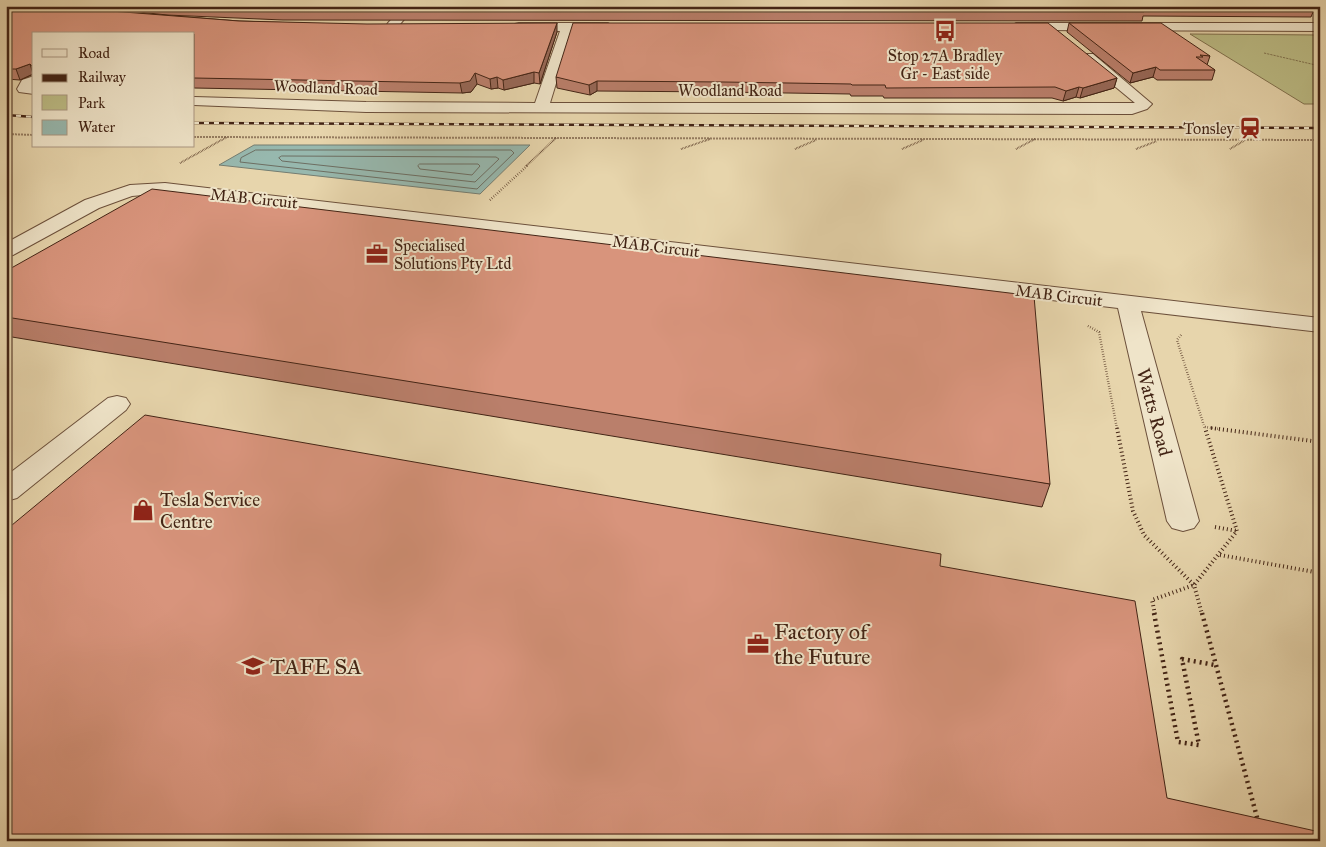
<svg xmlns="http://www.w3.org/2000/svg" width="1326" height="847" font-family="'IM FELL Great Primer',serif">
  <style>
    .green { fill: #bcbc85; stroke: #80704d }
    .water { fill: #97b8ae; stroke: #757d71 }
    .lines { fill: none; stroke-linecap: round; stroke-linejoin: round }
    .shore { stroke: #6d6e62; stroke-width: 1 }
    .minor-casing { stroke: #6c503b; stroke-width: 2 }
    .path-far4 { stroke: #432415; stroke-width: 1; stroke-dasharray: 0.5 1; stroke-linecap: butt }
    .path-far3 { stroke: #432415; stroke-width: 2; stroke-dasharray: 0.5 1; stroke-linecap: butt }
    .path-far2 { stroke: #432415; stroke-width: 2.5; stroke-dasharray: 0.5 2; stroke-linecap: butt }
    .path-far1 { stroke: #432415; stroke-width: 4; stroke-dasharray: 1 3; stroke-linecap: butt }
    .path { stroke: #432415; stroke-width: 4.5; stroke-dasharray: 2 4; stroke-linecap: butt }
    .minor { fill: #efe4c9; fill-rule: evenodd }
    .rail-casing { stroke: #432415; stroke-width: 2.5 }
    .rail { stroke: #efe4c9; stroke-width: 2; stroke-dasharray: 5; stroke-linecap: butt }
    .wall { fill: #ba7f6b; stroke: #432415 }
    .shaded-wall { fill: #976857; stroke: #432415 }
    .building { fill: #d8947c; stroke: #432415 }
    .labels { text-anchor: middle; stroke-width: 4; stroke-linejoin: round; paint-order: stroke }
    .far-poi-label { font-size: 16px; fill: #432415; stroke: #efe4c9 }
    .far-street-label { font-size: 16px; fill: #432415; stroke: #efe4c9 }
    .street-label { font-size: 19px; fill: #432415; stroke: #efe4c9 }
    .poi-label { font-size: 19px; fill: #432415; stroke: #efe4c9; text-anchor: start }
    .near-poi-label { font-size: 22px; fill: #432415; stroke: #efe4c9; text-anchor: start }
  </style>
  <rect width="100%" height="100%" fill="#e7d5ac"/>
  <filter id="stains"><feTurbulence type="fractalNoise" baseFrequency=".004" numOctaves="4"/><feColorMatrix values="0 0 0 0 .2 0 0 0 0 .09 0 0 0 0 .02 0 0 0 .5 -.17"/></filter>
  <radialGradient id="worn" r=".72"><stop offset=".6" stop-color="#630" stop-opacity="0"/><stop offset="1" stop-color="#630" stop-opacity=".3"/></radialGradient>
  <polygon class="green" points="1190,34 1320,35 1320,104 1304,104"/>
  <polygon class="water" points="254,145 530,145 480,194 219,165"/>
  <g class="lines">
    <g class="shore">
      <polygon points="256,150 511,150 514,153 477,189 240,162 241,158"/>
      <polygon points="282,156 496,157 499,159 475,182 282,161 279,158"/>
      <polygon points="420,164 478,164 480,166 472,175 420,169 418,166"/>
    </g>
    <g class="minor-casing">
      <g id="minor">
        <polygon points="100,6 121,6 120,8 86,16 80,13 82,11"/>
        <polygon points="404,6 415,6 396,29 388,29 386,26 388,23"/>
        <polygon points="519,23 608,23 614,27 608,31 572,31 550,103 1135,103 1083,60 1081,57 1083,54 1093,54 1152,104 1147,109 1132,114 366,112 194,105 194,97 366,102 535,103 560,31 515,30 513,27 515,24"/>
        <polygon points="1016,23 1320,23 1320,31 1012,30 1010,27"/>
        <polygon points="34,76 34,94 19,92 17,89 22,80"/>
        <polygon points="165,183 1320,318 1320,332 1141,311 1199,521 1194,528 1183,531 1172,528 1167,521 1118,308 165,193 132,196 99,208 13,255 6,257 6,243 85,200 130,185"/>
        <polygon points="117,396 126,398 130,404 126,410 17,498 6,501 6,476 108,398"/>
      </g>
    </g>
    <polyline class="path-far4" points="1264,53 1320,66"/>
    <g class="path-far3">
      <polyline points="6,134 34,135"/>
      <polyline points="194,137 1320,140"/>
      <polyline points="681,149 710,139"/>
      <polyline points="795,149 816,140"/>
      <polyline points="902,149 923,140"/>
      <polyline points="1016,149 1035,139"/>
      <polyline points="1136,149 1157,141"/>
      <polyline points="1230,149 1245,140"/>
      <polyline points="180,163 227,137"/>
      <polyline points="526,166 556,138"/>
    </g>
    <g class="path-far2">
      <polyline points="490,200 528,165"/>
      <polyline points="1088,326 1099,332 1117,429"/>
      <polyline points="1181,335 1177,340 1205,429"/>
      <polyline points="1205,427 1220,429"/>
    </g>
    <g class="path-far1">
      <polyline points="1117,428 1133,511 1144,535 1194,585 1202,614"/>
      <polyline points="1211,428 1320,442"/>
      <polyline points="1215,527 1237,531"/>
      <polyline points="1220,555 1320,573"/>
      <polyline points="1155,614 1152,600 1194,585 1237,531 1205,428"/>
    </g>
    <g class="path">
      <polyline points="1154,613 1178,742 1199,745 1182,659 1215,665"/>
      <polyline points="1202,613 1258,821"/>
    </g>
    <use href="#minor" class="minor"/>
    <g class="rail-casing">
      <g id="rail">
        <polyline points="6,115 34,117"/>
        <polyline points="194,123 1320,128"/>
      </g>
    </g>
    <use href="#rail" class="rail"/>
  </g>
  <g class="wall">
    <polygon points="83,6 1320,6 1320,12 1313,12 1311,17 1143,16 1142,21 283,20 167,15"/>
    <polygon points="6,11 111,11 239,21 557,32 540,84 534,83 504,90 498,88 491,89 477,84 471,92 462,93 194,88 194,34 34,34 34,74 20,80 6,79"/>
    <polygon points="1069,23 1210,56 1207,65 1215,70 1212,80 1157,80 1153,77 1130,83 1067,32"/>
    <polygon points="556,77 1117,78 1114,88 1080,98 1076,97 1063,101 1052,98 884,98 883,96 851,96 850,94 723,92 597,91 590,95 557,88"/>
    <polygon points="6,271 1050,484 1042,507 6,336"/>
  </g>
  <g class="shaded-wall">
    <polygon points="557,23 557,32 540,84 539,73"/>
    <polygon points="30,64 33,74 20,80 16,69"/>
    <polygon points="1156,67 1153,77 1130,83 1133,73"/>
    <polygon points="534,72 534,83 504,90 503,80"/>
    <polygon points="475,73 477,84 471,92 462,93 460,83"/>
    <polygon points="497,77 498,88 491,89 490,79"/>
    <polygon points="1117,78 1114,88 1080,98 1083,88"/>
    <polygon points="597,81 597,91 590,95 589,85"/>
    <polygon points="1079,87 1076,97 1063,101 1066,91"/>
  </g>
  <g class="building">
    <polygon points="23,6 80,6 111,11 239,21 367,24 557,23 539,73 534,72 503,80 497,77 490,79 475,73 470,81 460,83 194,78 194,34 34,34 34,70 32,70 32,66 30,64 16,69 6,69 6,11"/>
    <polygon points="163,6 1309,6 1314,9 1137,8 1144,12 281,11"/>
    <polygon points="573,23 1048,23 1117,78 1083,88 1079,87 1066,91 1055,87 886,88 885,85 852,85 851,84 724,82 597,81 589,85 556,77"/>
    <polygon points="1069,23 1161,23 1210,56 1200,55 1203,57 1196,57 1215,70 1160,70 1156,67 1133,73"/>
    <polygon points="152,189 1034,296 1050,484 6,317 6,271"/>
    <polygon points="145,415 941,554 940,566 1135,601 1167,798 1320,832 1320,841 6,841 6,530"/>
  </g>
  <defs>
    <g id="bus-bare" transform="scale(1.725)"><path d="M-5-6H5V4H4V6H2V4H-2V6H-4V4H-5ZM-3.5-4V0h7V-4ZM-3.5 1.2v1.5H-2V1.2ZM2 1.2v1.5H3.5V1.2Z" fill="#8f2418" stroke="#efe4c9" stroke-width="2.5" paint-order="stroke"/></g>
    <g id="station-bare" transform="scale(1.725)"><path d="M-3-6H3Q5-6 5-4V2Q5 4 3 4L4.5 6H3L1.5 4h-3L-3 6H-4.5L-3 4Q-5 4-5 2V-4Q-5-6-3-6ZM-3.5-4v3h7v-3ZM-3.5 1v1.5H-2V1ZM2 1v1.5H3.5V1Z" fill="#8f2418" stroke="#efe4c9" stroke-width="2.5" paint-order="stroke"/></g>
    <g id="office-bare" transform="scale(1.725)"><path d="M-6-3h4V-5.5h4V-3h4V5H-6ZM-1-4.5V-3h2v-1.5ZM-6 0V1H6V0Z" fill="#8f2418" stroke="#efe4c9" stroke-width="2.5" paint-order="stroke"/></g>
    <g id="shop-bare" transform="scale(1.725)"><path d="M-5-2.5h2.3a2.7 3.5 0 0 1 5.4 0H5L5.5 6h-11ZM-1.5-2.5h3a1.5 2.3 0 0 0-3 0Z" fill="#8f2418" stroke="#efe4c9" stroke-width="2.5" paint-order="stroke"/></g>
    <g id="university-bare" transform="scale(1.725)"><path d="M0-5L7-2L0 1L-7-2ZM-4 1L0 2.5L4 1V4Q0 6-4 4Z" fill="#8f2418" stroke="#efe4c9" stroke-width="2.5" paint-order="stroke"/></g>
  </defs>
  <g fill-rule="evenodd">
    <use href="#bus-bare" x="945" y="31"/>
    <use href="#station-bare" x="1250" y="128"/>
    <use href="#office-bare" x="377" y="254"/>
    <use href="#shop-bare" x="143" y="510"/>
    <use href="#office-bare" x="758" y="644"/>
    <use href="#university-bare" x="253" y="666"/>
  </g>
  <g class="labels">
    <g class="far-poi-label">
      <text x="945" y="61">Stop 27A Bradley<tspan x="945" dy="18">Gr - East side</tspan></text>
      <text x="1234" y="134" text-anchor="end">Tonsley</text>
      <text x="394" y="251" text-anchor="start">Specialised<tspan x="394" dy="18">Solutions Pty Ltd</tspan></text>
    </g>
    <g class="far-street-label">
      <text transform="translate(326 87) rotate(2)" y="6">Woodland Road</text>
      <text x="730" y="96">Woodland Road</text>
      <text transform="translate(254 198) rotate(6)" y="6">MAB Circuit</text>
      <text transform="translate(656 246) rotate(7)" y="6">MAB Circuit</text>
      <text transform="translate(1059 295) rotate(7)" y="6">MAB Circuit</text>
    </g>
    <g class="street-label">
      <text transform="translate(1155 412) rotate(75)" y="7">Watts Road</text>
    </g>
    <g class="poi-label">
      <text x="160" y="506">Tesla Service<tspan x="160" dy="22">Centre</tspan></text>
    </g>
    <g class="near-poi-label">
      <text x="774" y="639">Factory of<tspan x="774" dy="25">the Future</tspan></text>
      <text x="270" y="674">TAFE SA</text>
    </g>
  </g>
  <rect width="1326" height="847" fill="none" stroke="#e7d5ac" stroke-width="25"/>
  <rect x="8" y="8" width="1311" height="832" fill="none" stroke="#432415" stroke-width="2.5"/>
  <rect x="12" y="12" width="1301" height="822" fill="none" stroke="#432415"/>
  <rect x="32" y="32" width="162" height="115" fill="#efe4c9" stroke="#aa9781"/>
  <rect x="42" y="49" width="25" height="8" fill="#efe4c9" stroke="#aa9781"/>
  <text x="78" y="58" font-size="15" fill="#432415">Road</text>
  <rect x="42" y="74" width="25" height="8" fill="#432415" stroke="#aa9781"/>
  <text x="78" y="82" font-size="15" fill="#432415">Railway</text>
  <rect x="42" y="95" width="25" height="15" fill="#bcbc85" stroke="#aa9781"/>
  <text x="78" y="108" font-size="15" fill="#432415">Park</text>
  <rect x="42" y="120" width="25" height="15" fill="#97b8ae" stroke="#aa9781"/>
  <text x="78" y="132" font-size="15" fill="#432415">Water</text>
  <rect width="100%" height="100%" filter="url(#stains)"/>
  <rect width="100%" height="100%" fill="url(#worn)"/>
</svg>
